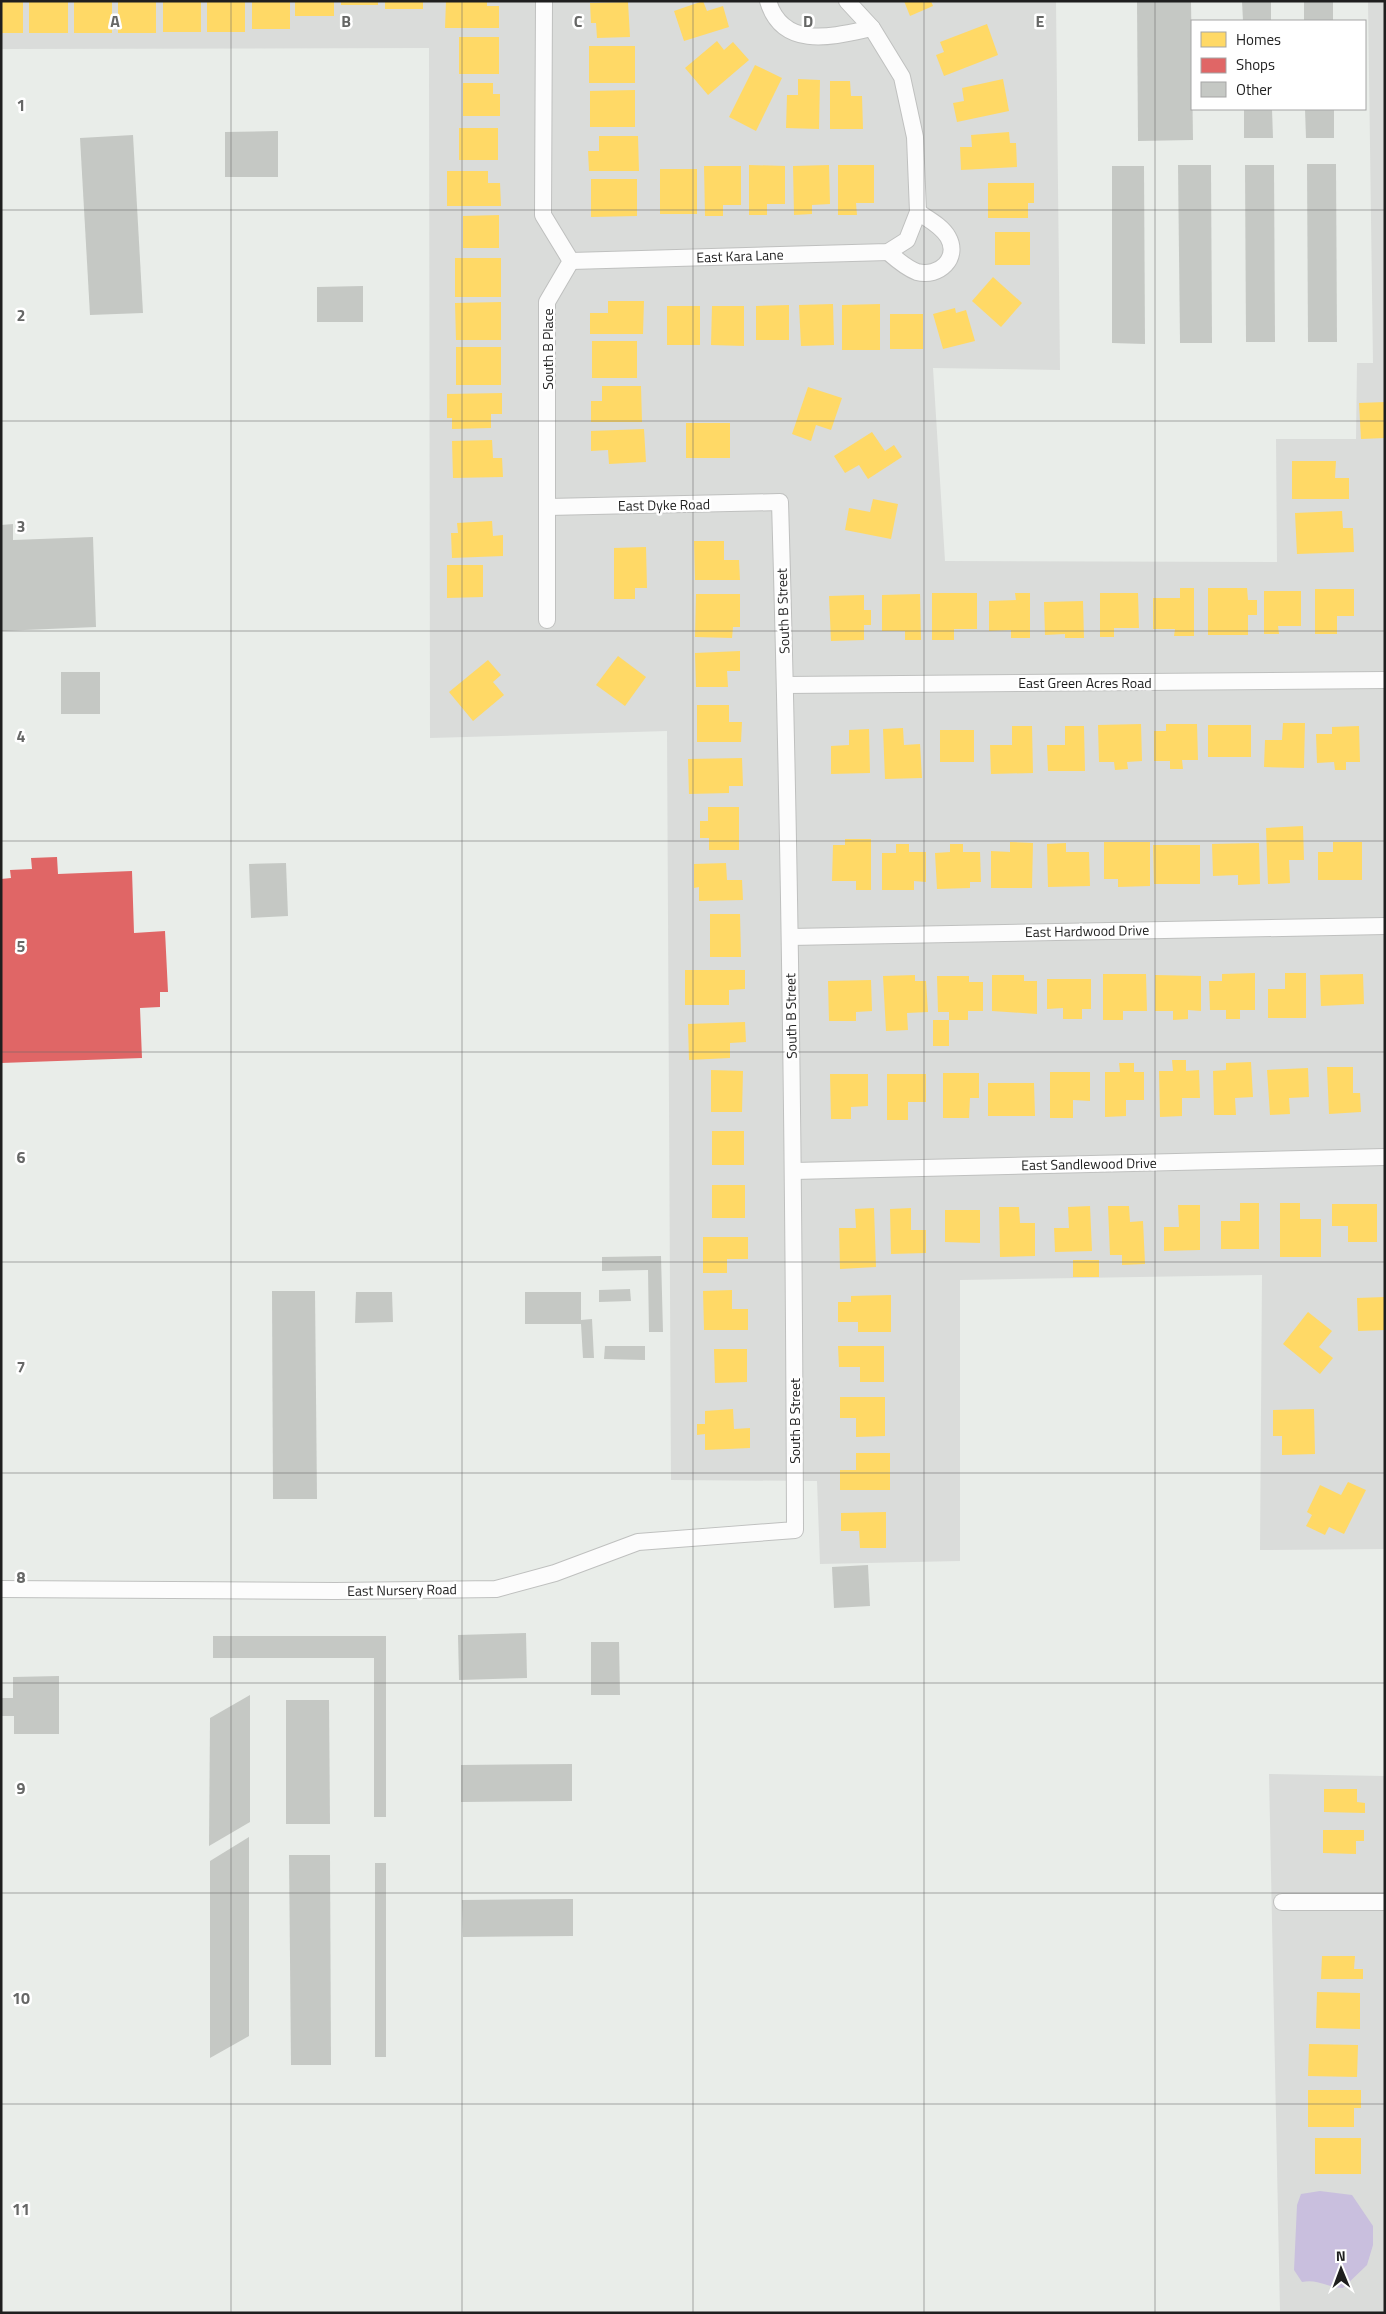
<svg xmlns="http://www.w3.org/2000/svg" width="1386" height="2314" font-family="'Titillium Web',sans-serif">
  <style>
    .residential { fill: #dadcda }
    .water { fill: #c9bfde }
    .homes { fill: #ffd966 }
    .shops { fill: #e06666 }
    .building { fill: #c5c8c4 }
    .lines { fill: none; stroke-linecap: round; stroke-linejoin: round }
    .minor-casing { stroke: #bfc0bf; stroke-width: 18 }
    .minor { stroke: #fcfcfc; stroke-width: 16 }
    .grid { fill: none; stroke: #666766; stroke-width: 1; stroke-opacity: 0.55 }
    .labels { text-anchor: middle; stroke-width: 5; stroke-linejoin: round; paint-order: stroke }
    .street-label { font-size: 14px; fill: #1f1f1f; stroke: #fff }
    .grid-label { font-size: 16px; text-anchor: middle; font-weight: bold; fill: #666766; stroke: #fff; stroke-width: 5; stroke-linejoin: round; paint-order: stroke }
  </style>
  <rect width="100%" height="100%" fill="#e9ede9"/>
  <g class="residential">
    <polygon points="1,1 1056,1 1060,370 933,368 945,561 1277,562 1276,439 1356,439 1357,363 1373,363 1368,1 1385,1 1385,1549 1260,1550 1262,1275 960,1280 960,1561 820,1564 817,1481 671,1480 667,731 430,738 429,48 1,49"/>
    <polygon points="1269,1774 1385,1776 1385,2313 1280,2313"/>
  </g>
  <path class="water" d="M1320,2191l32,4 21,31v19l-6,20 -24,23c-18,-1 -24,-9 -41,-6l-8,-12 3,-65 4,-11z"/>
  <g class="homes">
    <rect x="1" y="1" width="22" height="32"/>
    <rect x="29" y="1" width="39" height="32"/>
    <rect x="74" y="1" width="38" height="32"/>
    <rect x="118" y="1" width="38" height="32"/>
    <rect x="163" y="1" width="38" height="31"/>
    <rect x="207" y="1" width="38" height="31"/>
    <rect x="252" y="1" width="38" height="28"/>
    <rect x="295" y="1" width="39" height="15"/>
    <rect x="341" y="1" width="37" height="4"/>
    <rect x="385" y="1" width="38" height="8"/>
    <polygon points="446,1 487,1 487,6 499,6 499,28 445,28"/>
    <polygon points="703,1 707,11 723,6 729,27 684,41 674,11"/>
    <polygon points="904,1 931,1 933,6 910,16"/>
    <polygon points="628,2 630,37 597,38 596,23 591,23 590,3"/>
    <polygon points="987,24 998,55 944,76 936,55 944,52 940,42"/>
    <rect x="459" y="37" width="40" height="37"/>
    <polygon points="717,41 724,50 733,42 749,60 708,95 685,68"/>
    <rect x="589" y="46" width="46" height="37"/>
    <polygon points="755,65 782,78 756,131 729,117"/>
    <polygon points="798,79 820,80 819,129 786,128 787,95 798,95"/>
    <polygon points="1003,79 1009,111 957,122 953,103 964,101 962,88"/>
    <polygon points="830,81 850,81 851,96 862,96 863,129 830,129"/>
    <polygon points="463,83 493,83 493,94 500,94 500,116 463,116"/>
    <polygon points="635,90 635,127 590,127 590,91"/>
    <rect x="459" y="128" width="39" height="32"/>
    <polygon points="1009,132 1010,143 1016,143 1017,167 961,170 960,147 972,147 971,135"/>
    <polygon points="599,136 638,136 639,171 589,171 588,151 599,151"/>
    <polygon points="749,165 785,166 785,204 767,204 767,215 749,215"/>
    <polygon points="829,165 830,204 812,205 812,214 794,215 793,166"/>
    <polygon points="838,165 874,165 874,203 856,203 857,215 838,215"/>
    <polygon points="704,166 741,166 741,205 723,205 723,216 705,216"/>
    <rect x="660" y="169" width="37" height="45"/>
    <polygon points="447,171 488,171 488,183 500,183 501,206 447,206"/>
    <polygon points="591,179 637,179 637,216 591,217"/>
    <polygon points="988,183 1034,183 1034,203 1028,203 1028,218 988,218"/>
    <polygon points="499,215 499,248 463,248 463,216"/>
    <rect x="995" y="232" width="35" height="33"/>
    <rect x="455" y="258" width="46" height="39"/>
    <polygon points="993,277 1022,303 1001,327 972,301"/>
    <polygon points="608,301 644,301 643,334 590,334 590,313 608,313"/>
    <polygon points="501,302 501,340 456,340 455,303"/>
    <polygon points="833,304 834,345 801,346 799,305"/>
    <polygon points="880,304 880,350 842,350 842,305"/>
    <polygon points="789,305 789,340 756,340 756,306"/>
    <rect x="667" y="306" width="33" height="39"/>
    <polygon points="712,306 744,306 744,346 711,345"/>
    <polygon points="955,308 956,313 966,310 975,341 943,349 933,314"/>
    <rect x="890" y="314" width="33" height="35"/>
    <rect x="592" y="341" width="45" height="37"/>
    <rect x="456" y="347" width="45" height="38"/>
    <polygon points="602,386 641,386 642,422 591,422 591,401 602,401"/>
    <polygon points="808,387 842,398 831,430 816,425 811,441 792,434"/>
    <polygon points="502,393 502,414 491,414 491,428 452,429 452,418 447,418 447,394"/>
    <polygon points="1385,402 1385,438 1361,439 1359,403"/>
    <rect x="686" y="423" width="44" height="35"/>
    <polygon points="644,429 646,462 609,464 608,450 591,451 591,431"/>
    <polygon points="872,432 885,451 894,445 902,457 868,479 859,465 845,473 834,456"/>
    <polygon points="492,440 493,458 502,458 503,477 453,478 452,441"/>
    <polygon points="1292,461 1336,461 1335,478 1349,478 1349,499 1292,499"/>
    <polygon points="873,499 898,504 891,539 845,530 849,508 870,512"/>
    <polygon points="1342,511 1343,528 1353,528 1354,552 1297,554 1295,513"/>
    <polygon points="492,521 493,536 503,535 503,556 452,558 451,533 458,533 457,523"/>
    <polygon points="694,541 724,541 724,560 739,560 740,580 695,580"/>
    <polygon points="646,547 647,588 635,588 635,599 614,599 614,548"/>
    <polygon points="447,565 483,565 483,597 447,598"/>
    <polygon points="1180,588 1194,588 1194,636 1174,636 1175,629 1153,629 1153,598 1180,598"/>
    <polygon points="1208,588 1247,588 1248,600 1257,600 1257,615 1248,615 1248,635 1208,635"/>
    <polygon points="1315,589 1354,589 1354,616 1337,616 1337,634 1315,634"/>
    <polygon points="1264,591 1301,591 1301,626 1278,626 1279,634 1264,634"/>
    <polygon points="932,593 977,593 977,629 954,629 954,640 932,640"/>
    <polygon points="1015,593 1030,593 1030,638 1011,638 1011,630 989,631 989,601 1016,600"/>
    <polygon points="1100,593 1138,593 1139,628 1114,628 1114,637 1100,637"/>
    <polygon points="696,594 740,594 740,627 733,627 732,638 695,637"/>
    <polygon points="920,594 921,640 905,640 905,631 882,631 882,595"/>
    <polygon points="864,595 864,610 871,610 871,625 864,625 864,640 831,641 829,596"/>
    <polygon points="1083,601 1084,638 1065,638 1065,634 1045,635 1044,602"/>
    <polygon points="740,651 740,671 727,671 728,687 696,687 695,653"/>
    <polygon points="618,656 646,677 625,706 596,685"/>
    <polygon points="488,660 501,675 493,682 504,695 473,721 449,692"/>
    <polygon points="697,705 729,705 729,722 742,722 741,742 697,742"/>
    <polygon points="1283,723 1305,723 1304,768 1264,767 1265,740 1282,740"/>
    <polygon points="1141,724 1142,761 1127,762 1128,769 1115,770 1114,762 1099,762 1098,725"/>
    <polygon points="1166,724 1197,724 1198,760 1182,760 1183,769 1170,769 1170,761 1154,761 1154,731 1166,731"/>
    <rect x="1208" y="725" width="43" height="32"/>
    <polygon points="1012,726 1032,726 1033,773 991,774 990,745 1012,745"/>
    <polygon points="1065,726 1084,726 1085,771 1048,771 1047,745 1065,745"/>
    <polygon points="1359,726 1360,762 1346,762 1346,770 1335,770 1334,762 1317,763 1316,734 1332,734 1332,727"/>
    <polygon points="903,728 904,745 920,744 922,778 885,779 883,729"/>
    <polygon points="869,729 870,773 831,774 831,746 849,745 849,730"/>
    <rect x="940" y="730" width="34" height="32"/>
    <polygon points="742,758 743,786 729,786 729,793 689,794 688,759"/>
    <polygon points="708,807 739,807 739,850 709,850 709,838 700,838 700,821 708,821"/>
    <polygon points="1303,826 1304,860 1289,860 1290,883 1268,884 1266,828"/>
    <polygon points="845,839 871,839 871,890 856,890 856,881 832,881 833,845 845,845"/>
    <polygon points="1010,842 1033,843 1032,888 991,888 991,851 1010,852"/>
    <polygon points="1104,842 1150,842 1150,886 1118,887 1118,879 1104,879"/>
    <polygon points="1333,842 1362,842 1362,880 1318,880 1318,852 1333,852"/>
    <polygon points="1066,843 1066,852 1089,852 1090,886 1048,887 1047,844"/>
    <polygon points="1259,843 1260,884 1238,885 1238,875 1213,876 1212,844"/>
    <polygon points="896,844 909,844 909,852 926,852 926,882 914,881 914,890 882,890 882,853 896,853"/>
    <polygon points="950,844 963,844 963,852 980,852 981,882 970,882 970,888 937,889 935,853 950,852"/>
    <polygon points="1153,845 1200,845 1200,884 1154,884"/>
    <polygon points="726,863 727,880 742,880 743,900 699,901 699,887 694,888 694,864"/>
    <polygon points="710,914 740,914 741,957 710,957"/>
    <polygon points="685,970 745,970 745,989 729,990 729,1005 685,1005"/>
    <polygon points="1255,973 1255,1010 1240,1010 1240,1019 1226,1019 1226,1010 1210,1010 1209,981 1222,981 1222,974"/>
    <polygon points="1285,973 1306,973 1306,1018 1268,1018 1268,989 1285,989"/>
    <polygon points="1103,974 1146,974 1147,1011 1123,1011 1123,1020 1103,1020"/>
    <polygon points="1363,974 1364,1004 1321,1006 1320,975"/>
    <polygon points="915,975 915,981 926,981 928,1012 907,1013 908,1030 886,1031 883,976"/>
    <polygon points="992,975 1024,975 1024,981 1037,981 1037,1014 992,1011"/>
    <polygon points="1155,975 1201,976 1201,1011 1188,1010 1188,1019 1173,1020 1173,1011 1155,1011"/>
    <polygon points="937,976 969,976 969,982 983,982 983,1011 968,1011 968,1020 949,1020 949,1012 938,1012"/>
    <polygon points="1047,979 1091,979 1091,1009 1082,1009 1082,1019 1063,1019 1063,1008 1047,1009"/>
    <polygon points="871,980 872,1011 856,1012 856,1021 829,1021 828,981"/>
    <rect x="933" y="1020" width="16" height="26"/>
    <polygon points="745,1022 746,1042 730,1043 730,1058 689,1060 688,1024"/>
    <polygon points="1172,1060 1186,1060 1186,1071 1199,1070 1200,1098 1182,1098 1182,1116 1160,1117 1159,1071 1173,1071"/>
    <polygon points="1251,1062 1253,1097 1235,1098 1236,1115 1214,1115 1213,1071 1226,1070 1226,1063"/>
    <polygon points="1119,1063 1134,1063 1134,1072 1144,1072 1144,1100 1126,1100 1126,1116 1105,1117 1105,1072 1120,1072"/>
    <polygon points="1327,1067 1353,1067 1353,1093 1360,1093 1361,1112 1329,1114"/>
    <polygon points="1308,1068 1309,1097 1289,1098 1290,1114 1270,1115 1267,1070"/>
    <polygon points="711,1070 743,1071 742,1112 711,1112"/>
    <polygon points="1050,1072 1090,1072 1090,1101 1073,1100 1073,1118 1050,1118"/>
    <polygon points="943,1073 979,1073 979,1098 970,1098 969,1118 943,1118"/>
    <polygon points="830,1074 868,1074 868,1106 851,1107 851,1119 831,1119"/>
    <polygon points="887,1074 926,1074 926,1102 908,1102 908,1120 887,1120"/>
    <polygon points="988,1083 1034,1083 1035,1116 988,1116"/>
    <rect x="712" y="1131" width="32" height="34"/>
    <rect x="712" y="1185" width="33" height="33"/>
    <polygon points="1240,1203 1259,1203 1259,1249 1221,1249 1221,1221 1240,1221"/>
    <polygon points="1280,1203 1300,1203 1300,1219 1321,1219 1321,1257 1280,1257"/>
    <polygon points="1332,1204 1377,1204 1377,1242 1348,1242 1348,1226 1332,1226"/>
    <polygon points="1178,1205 1200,1205 1200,1250 1164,1251 1164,1227 1179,1227"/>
    <polygon points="1090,1206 1092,1251 1055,1252 1054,1228 1069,1228 1068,1207"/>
    <polygon points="1108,1206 1129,1206 1130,1222 1143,1221 1145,1264 1122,1265 1122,1255 1110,1255"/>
    <polygon points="999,1207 1019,1207 1020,1223 1035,1223 1035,1256 1000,1257"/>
    <polygon points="874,1208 876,1267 840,1269 839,1228 856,1228 855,1209"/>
    <polygon points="911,1208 911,1230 926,1230 926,1253 891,1254 890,1209"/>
    <polygon points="945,1210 980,1210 980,1243 945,1242"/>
    <polygon points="703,1237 748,1237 748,1259 727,1259 727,1273 703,1273"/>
    <rect x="1073" y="1260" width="26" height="17"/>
    <polygon points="732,1290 732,1309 748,1309 748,1330 704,1330 703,1291"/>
    <polygon points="891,1295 891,1332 858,1332 858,1322 838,1322 838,1302 851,1302 851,1296"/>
    <polygon points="1385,1297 1385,1330 1358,1331 1357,1298"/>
    <polygon points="1308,1312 1332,1331 1319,1347 1333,1358 1320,1374 1283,1344"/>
    <polygon points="838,1346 884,1346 884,1382 860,1382 860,1367 839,1367"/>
    <polygon points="714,1349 747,1349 747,1382 715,1383"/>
    <polygon points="840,1397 885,1397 885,1436 856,1437 856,1418 840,1418"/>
    <polygon points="733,1409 734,1429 750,1428 750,1448 705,1450 705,1434 697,1435 697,1424 705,1424 705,1411"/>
    <polygon points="1314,1409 1315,1454 1282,1455 1282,1436 1273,1436 1273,1410"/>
    <polygon points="856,1453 890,1453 890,1490 840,1490 840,1470 856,1470"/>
    <polygon points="1348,1482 1366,1490 1344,1534 1329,1527 1325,1535 1306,1526 1312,1515 1307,1512 1320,1485 1341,1495"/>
    <polygon points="886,1512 886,1548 860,1548 859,1531 841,1531 841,1513"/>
    <polygon points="1324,1789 1357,1789 1357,1802 1365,1803 1365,1813 1324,1812"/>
    <polygon points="1323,1830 1364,1830 1364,1841 1356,1841 1356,1854 1323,1853"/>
    <polygon points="1322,1956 1355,1956 1354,1969 1363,1969 1363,1979 1321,1979"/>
    <polygon points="1317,1992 1360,1993 1360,2029 1316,2028"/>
    <polygon points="1309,2044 1358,2045 1357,2077 1308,2076"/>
    <polygon points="1308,2090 1361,2090 1361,2108 1354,2108 1354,2127 1308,2127"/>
    <rect x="1315" y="2138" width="46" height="36"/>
  </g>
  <polygon class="shops" points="57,857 58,874 132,871 134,933 165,931 168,992 160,992 160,1007 140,1008 142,1058 1,1063 1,879 11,878 10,870 32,869 31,858"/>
  <g class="building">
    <polygon points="1137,1 1191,1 1193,140 1138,141"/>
    <polygon points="1242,1 1271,1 1271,21 1243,21"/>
    <rect x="1304" y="1" width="29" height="20"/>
    <polygon points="1244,109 1272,109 1273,138 1244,138"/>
    <polygon points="1305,109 1334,109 1334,138 1306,138"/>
    <polygon points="278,131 278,177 225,177 225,132"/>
    <polygon points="133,135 143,313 90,315 80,138"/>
    <polygon points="1307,164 1336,164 1337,342 1308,342"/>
    <polygon points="1178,165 1211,165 1212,343 1180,343"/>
    <polygon points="1245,165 1274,165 1275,342 1246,342"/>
    <polygon points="1112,166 1144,166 1145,344 1112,343"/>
    <polygon points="363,286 363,322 317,322 317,287"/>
    <polygon points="13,524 13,540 93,537 96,627 1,631 1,525"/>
    <rect x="61" y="672" width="39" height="42"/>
    <polygon points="286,863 288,916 251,918 249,864"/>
    <polygon points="661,1256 663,1332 649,1332 648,1270 602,1271 602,1257"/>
    <polygon points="630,1289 631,1301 599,1302 599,1290"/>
    <polygon points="272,1291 315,1291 317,1499 273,1499"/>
    <polygon points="356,1292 392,1292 393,1322 355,1323"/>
    <polygon points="525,1292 581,1292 581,1320 592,1319 594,1358 583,1358 581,1324 525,1324"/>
    <polygon points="605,1346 645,1346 645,1360 604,1359"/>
    <polygon points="868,1565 870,1606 834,1608 832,1567"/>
    <polygon points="526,1633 527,1678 459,1680 458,1635"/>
    <polygon points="213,1636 386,1636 386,1817 374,1817 374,1658 213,1658"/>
    <polygon points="591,1642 619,1642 620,1695 591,1695"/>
    <polygon points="59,1676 59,1734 14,1734 14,1716 1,1716 1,1698 13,1698 13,1677"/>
    <polygon points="250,1695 250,1822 209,1846 210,1718"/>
    <polygon points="286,1700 329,1700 330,1824 286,1824"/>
    <polygon points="572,1764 572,1801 461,1802 461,1765"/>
    <polygon points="249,1837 249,2036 210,2058 210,1861"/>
    <polygon points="289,1855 330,1855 331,2065 291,2065"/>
    <rect x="375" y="1863" width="11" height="194"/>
    <polygon points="573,1899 573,1936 463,1937 462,1900"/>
  </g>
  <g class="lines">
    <g class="minor-casing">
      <g id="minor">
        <polyline points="544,1 543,215 571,261 547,302 547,620"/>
        <path d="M768,1c15,50 67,35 104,27"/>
        <path d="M888,252c8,7 18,16 29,20 22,6 43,-14 31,-35 -6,-11 -20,-18 -30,-25"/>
        <polyline points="571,261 888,252 907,240 918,212 915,137 902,77 872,28 847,1"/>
        <polyline points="786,685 1385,680"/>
        <polyline points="790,937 1385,926"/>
        <polyline points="794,1171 1385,1157"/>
        <path d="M1,1589l335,2 160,-2 59,-16 83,-31 157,-12c-1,-342 -5,-685 -15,-1028l-232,5"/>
        <polyline points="1282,1902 1385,1902"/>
      </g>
    </g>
    <use href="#minor" class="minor"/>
  </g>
  <path class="grid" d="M231,1v2312M462,1v2312M693,1v2312M924,1v2312M1155,1v2312M1,210h1384M1,421h1384M1,631h1384M1,841h1384M1,1052h1384M1,1262h1384M1,1473h1384M1,1683h1384M1,1893h1384M1,2104h1384"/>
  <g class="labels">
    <g class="street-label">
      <text transform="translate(740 256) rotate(-2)" y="5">East Kara Lane</text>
      <text transform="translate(548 349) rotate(-90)" y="5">South B Place</text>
      <text transform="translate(664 505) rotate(-1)" y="5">East Dyke Road</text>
      <text transform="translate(783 611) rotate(-92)" y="5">South B Street</text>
      <text x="1085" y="688">East Green Acres Road</text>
      <text transform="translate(1087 931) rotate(-1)" y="5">East Hardwood Drive</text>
      <text transform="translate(791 1016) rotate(-91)" y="5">South B Street</text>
      <text transform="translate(1089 1164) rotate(-1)" y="5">East Sandlewood Drive</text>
      <text transform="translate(795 1421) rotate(-90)" y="5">South B Street</text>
      <text transform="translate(402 1590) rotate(-1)" y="5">East Nursery Road</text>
    </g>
  </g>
  <g class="grid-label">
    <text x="115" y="27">A</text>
    <text x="346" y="27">B</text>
    <text x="578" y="27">C</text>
    <text x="808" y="27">D</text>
    <text x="1040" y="27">E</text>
    <text x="21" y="111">1</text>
    <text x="21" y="321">2</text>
    <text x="21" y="532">3</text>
    <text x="21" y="742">4</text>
    <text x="21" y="952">5</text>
    <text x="21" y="1163">6</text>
    <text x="21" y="1373">7</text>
    <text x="21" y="1583">8</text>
    <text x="21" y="1794">9</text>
    <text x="21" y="2004">10</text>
    <text x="21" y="2215">11</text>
  </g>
  <rect width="1386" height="2314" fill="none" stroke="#1f1f1f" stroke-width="5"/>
  <rect x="1191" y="20" width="175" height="90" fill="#ffffff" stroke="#a5a5a5"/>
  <rect x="1201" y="32" width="25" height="15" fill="#ffd966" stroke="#a5a5a5"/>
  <text x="1236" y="45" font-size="15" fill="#1f1f1f">Homes</text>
  <rect x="1201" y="58" width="25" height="15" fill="#e06666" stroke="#a5a5a5"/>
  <text x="1236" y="70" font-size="15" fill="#1f1f1f">Shops</text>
  <rect x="1201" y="82" width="25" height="15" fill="#c5c8c4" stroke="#a5a5a5"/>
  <text x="1236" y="95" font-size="15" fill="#1f1f1f">Other</text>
  <g transform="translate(1341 2269) rotate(359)" stroke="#ffffff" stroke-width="4" paint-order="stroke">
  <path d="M0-4L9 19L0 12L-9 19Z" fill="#1f1f1f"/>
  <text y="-8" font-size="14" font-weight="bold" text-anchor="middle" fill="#1f1f1f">N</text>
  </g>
</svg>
